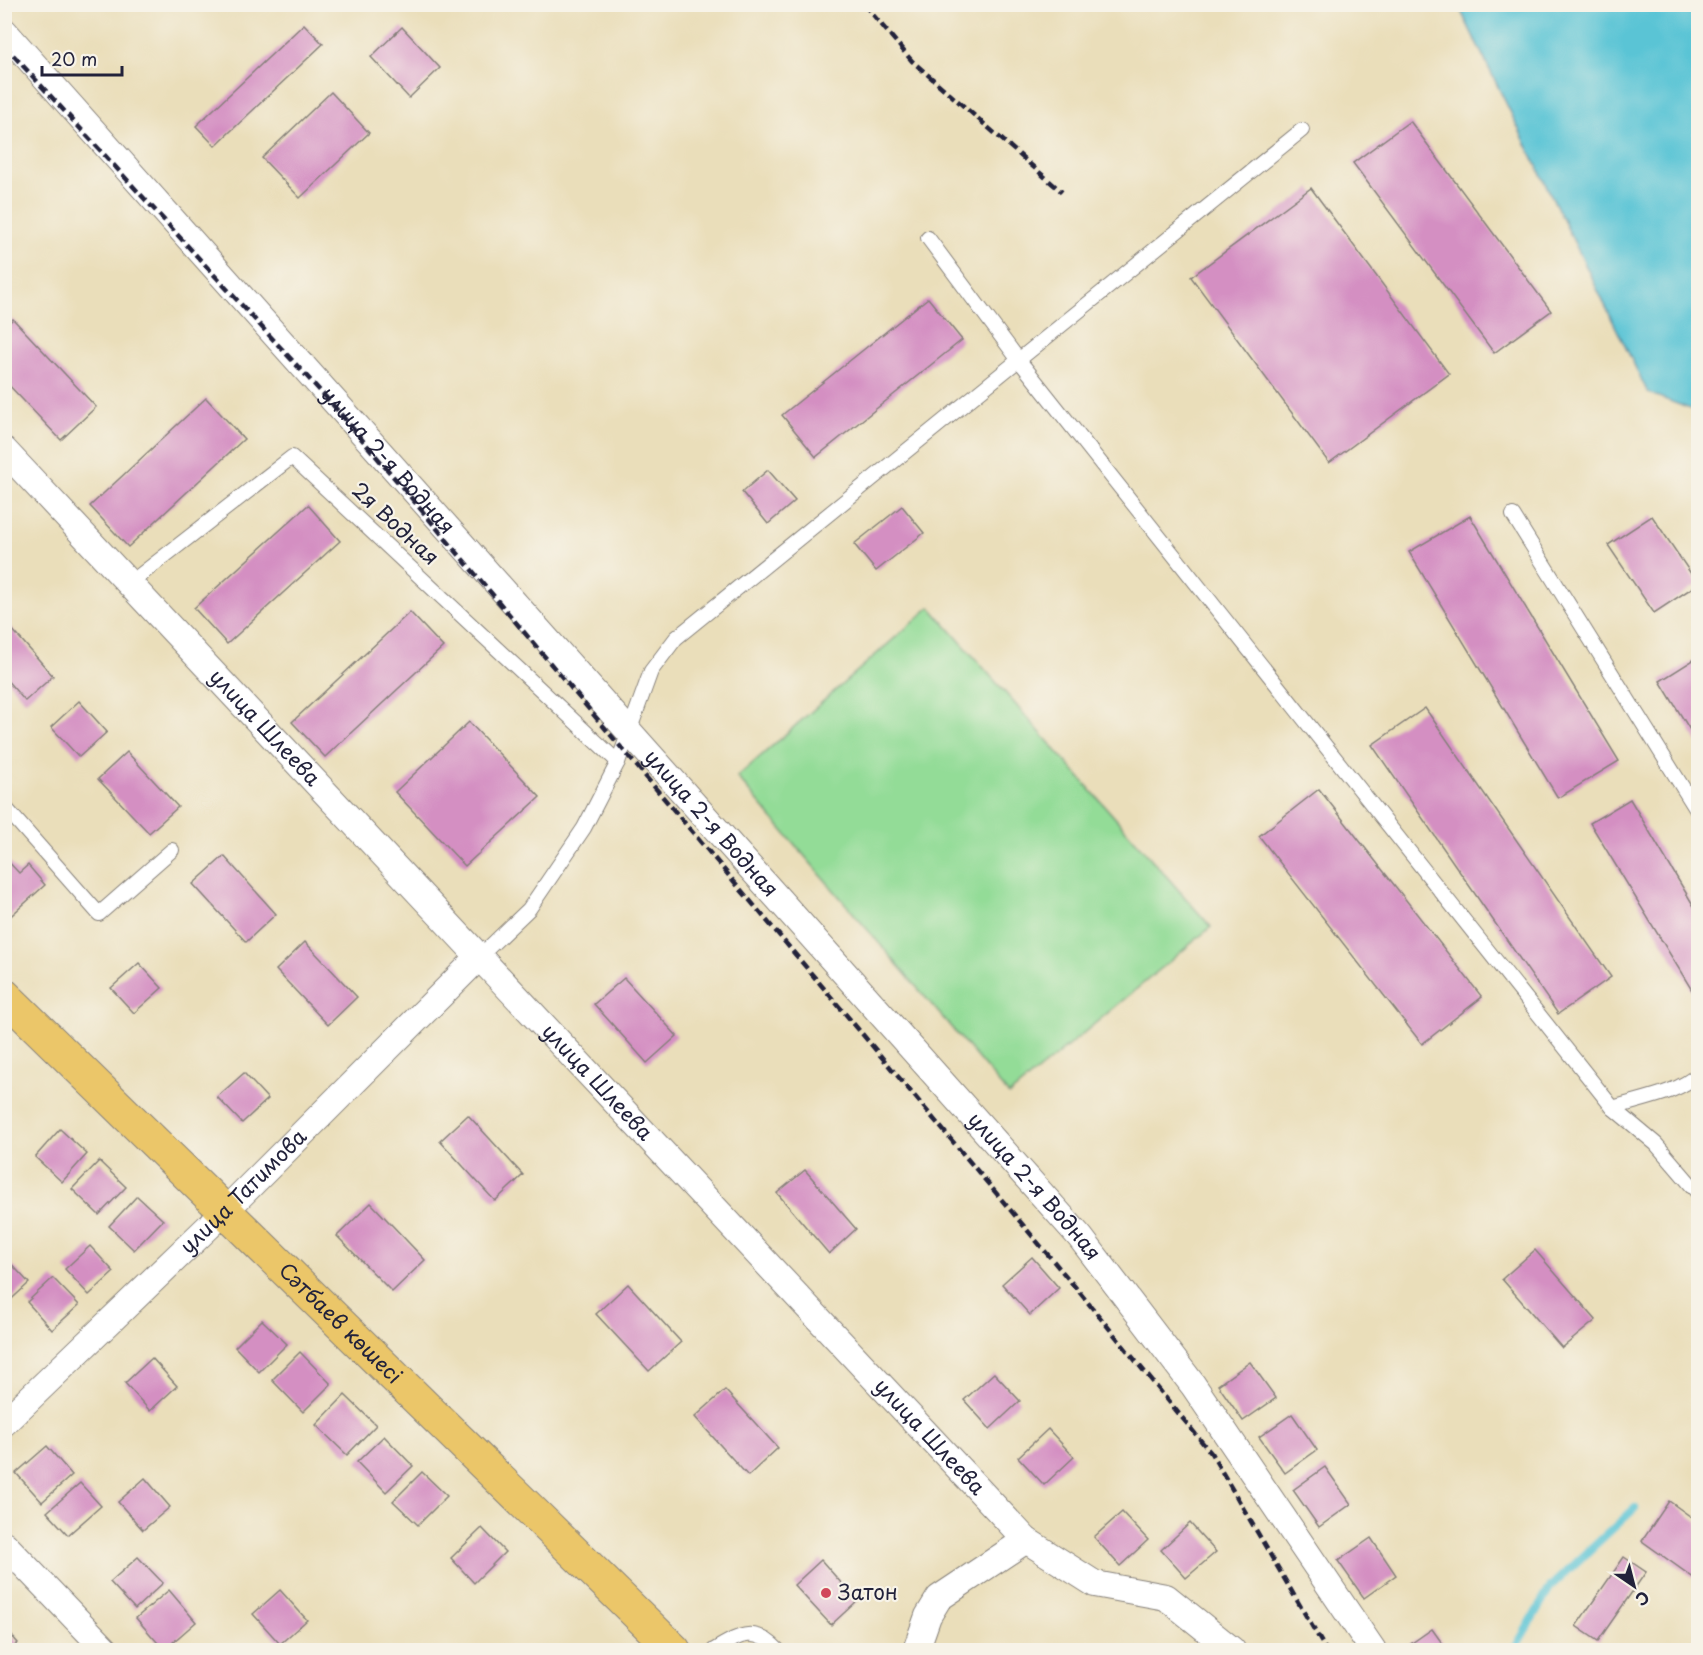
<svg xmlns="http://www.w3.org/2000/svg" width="1703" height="1655" font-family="'Playpen Sans',sans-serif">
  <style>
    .green { fill: #93dc97; stroke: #5a7f69; stroke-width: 1.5 }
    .water { fill: #5ac4d5; stroke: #3e7388; stroke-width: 1.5 }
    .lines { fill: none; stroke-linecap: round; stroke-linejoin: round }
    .stream { stroke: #5ac4d5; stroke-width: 8 }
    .building { fill: #d48fc2 }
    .lane-casing { stroke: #86807a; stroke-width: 16 }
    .street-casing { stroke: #86807a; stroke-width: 28 }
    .primary-casing { stroke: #86807a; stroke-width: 35 }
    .lane { stroke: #fff; stroke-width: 14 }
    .street { stroke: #fff; stroke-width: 26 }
    .primary { stroke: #ebc669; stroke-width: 33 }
    .rail { stroke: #22223b; stroke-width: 4.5; stroke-dasharray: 9 4.5; stroke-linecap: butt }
    .poi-dot { fill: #d1495b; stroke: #f7f3e8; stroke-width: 2 }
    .labels { text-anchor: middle; stroke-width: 4.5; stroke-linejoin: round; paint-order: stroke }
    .street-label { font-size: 21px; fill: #22223b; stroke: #f7f3e8 }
    .poi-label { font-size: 21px; fill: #22223b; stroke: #f7f3e8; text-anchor: start }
  </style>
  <rect width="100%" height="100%" fill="#f7f3e8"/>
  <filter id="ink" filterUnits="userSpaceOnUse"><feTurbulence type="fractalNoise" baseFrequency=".0167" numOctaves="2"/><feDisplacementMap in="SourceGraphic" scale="12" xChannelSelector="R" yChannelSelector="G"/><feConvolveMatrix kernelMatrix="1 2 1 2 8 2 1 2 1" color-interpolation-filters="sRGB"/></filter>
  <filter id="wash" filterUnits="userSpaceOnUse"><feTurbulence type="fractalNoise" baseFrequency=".008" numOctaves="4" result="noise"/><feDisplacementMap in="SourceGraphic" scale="24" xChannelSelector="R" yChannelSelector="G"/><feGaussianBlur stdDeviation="1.35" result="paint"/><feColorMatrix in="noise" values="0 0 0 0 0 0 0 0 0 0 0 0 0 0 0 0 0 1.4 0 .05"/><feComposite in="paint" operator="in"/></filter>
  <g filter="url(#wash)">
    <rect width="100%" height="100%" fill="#eadeba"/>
    <polygon class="green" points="930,607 1211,927 1009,1095 737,777"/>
    <polygon class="water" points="1458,5 1698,5 1698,412 1648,393"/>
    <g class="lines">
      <polyline class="stream" points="1514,1650 1551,1586 1635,1508"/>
    </g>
    <g id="blocks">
      <g class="building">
        <polygon points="304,24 323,44 215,146 196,126"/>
        <polygon points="402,27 440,68 409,98 371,57"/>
        <polygon points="331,92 369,133 300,198 262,158"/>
        <polygon points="1410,121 1551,311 1494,353 1353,163"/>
        <polygon points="1311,188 1449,374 1329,463 1191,277"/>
        <polygon points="928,298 962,340 816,457 782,415"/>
        <polygon points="13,319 96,407 61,440 4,380 4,327"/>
        <polygon points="206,398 244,439 128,547 90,506"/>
        <polygon points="768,470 795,501 768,524 742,492"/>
        <polygon points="308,505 340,541 227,644 194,608"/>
        <polygon points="902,506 924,533 876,571 854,544"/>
        <polygon points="1470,516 1619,761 1558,798 1409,552"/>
        <polygon points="1652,516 1698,584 1654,613 1608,545"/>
        <polygon points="410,612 443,647 325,757 292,722"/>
        <polygon points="4,620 53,676 25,701 4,677"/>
        <polygon points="1698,657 1698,743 1660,681"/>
        <polygon points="79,701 107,732 79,757 51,727"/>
        <polygon points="1425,708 1611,977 1558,1014 1372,745"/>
        <polygon points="469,722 540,797 465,866 395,792"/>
        <polygon points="127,752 178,807 149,833 98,779"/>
        <polygon points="1319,789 1482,997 1422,1044 1259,836"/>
        <polygon points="1630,799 1698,913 1698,988 1693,992 1590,823"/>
        <polygon points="224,856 276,914 246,942 193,884"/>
        <polygon points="4,857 19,873 28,865 45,885 4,922"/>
        <polygon points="305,942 357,997 328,1025 276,970"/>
        <polygon points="139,963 162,988 134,1013 111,988"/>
        <polygon points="624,978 677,1036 647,1063 594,1004"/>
        <polygon points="244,1073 268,1099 242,1123 217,1097"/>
        <polygon points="468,1115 523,1175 495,1201 440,1141"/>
        <polygon points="60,1129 87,1154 62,1182 35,1157"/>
        <polygon points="99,1161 126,1187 99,1215 72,1189"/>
        <polygon points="805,1170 856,1229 829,1254 777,1193"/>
        <polygon points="137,1196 163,1220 134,1250 109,1226"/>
        <polygon points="371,1203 425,1260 392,1292 337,1236"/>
        <polygon points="90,1246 114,1272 89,1295 65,1269"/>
        <polygon points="1535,1250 1596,1320 1562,1348 1502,1279"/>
        <polygon points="4,1256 29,1283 4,1306"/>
        <polygon points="1032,1257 1059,1288 1030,1315 1002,1284"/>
        <polygon points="53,1278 79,1305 52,1330 27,1302"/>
        <polygon points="628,1284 681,1342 649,1371 596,1314"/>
        <polygon points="262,1320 287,1344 259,1372 235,1347"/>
        <polygon points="300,1352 331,1384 303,1412 272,1380"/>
        <polygon points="152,1358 177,1386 150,1411 125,1383"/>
        <polygon points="1250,1362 1276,1398 1243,1421 1218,1385"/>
        <polygon points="994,1373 1020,1401 990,1429 964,1400"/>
        <polygon points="725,1390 778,1448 748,1476 695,1417"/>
        <polygon points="345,1395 376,1425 347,1455 316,1425"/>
        <polygon points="1292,1414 1317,1450 1285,1473 1259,1437"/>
        <polygon points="1048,1429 1074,1457 1044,1485 1018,1457"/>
        <polygon points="384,1436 413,1466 386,1492 357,1462"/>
        <polygon points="47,1446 72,1475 42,1502 16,1473"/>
        <polygon points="1325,1467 1351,1504 1319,1527 1293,1490"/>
        <polygon points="422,1472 447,1496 418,1525 393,1501"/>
        <polygon points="145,1478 170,1507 143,1530 118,1502"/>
        <polygon points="80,1483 101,1506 68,1535 47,1512"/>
        <polygon points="1669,1501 1698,1522 1698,1581 1642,1541"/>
        <polygon points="1122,1512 1148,1540 1120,1566 1094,1537"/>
        <polygon points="1190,1523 1216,1552 1186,1578 1161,1550"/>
        <polygon points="482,1528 505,1552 474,1583 451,1558"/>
        <polygon points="1371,1538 1396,1575 1364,1598 1338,1561"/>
        <polygon points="138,1557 163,1583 135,1609 110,1582"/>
        <polygon points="1624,1557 1646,1572 1598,1641 1576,1626"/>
        <polygon points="821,1560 857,1601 831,1625 794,1585"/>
        <polygon points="169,1590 196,1622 164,1650 136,1618"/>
        <polygon points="280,1590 307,1620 280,1644 253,1614"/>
        <polygon points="4,1627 18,1643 10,1650 4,1650"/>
        <polygon points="1432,1629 1447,1650 1402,1650"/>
      </g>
    </g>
  </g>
  <g filter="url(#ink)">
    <use href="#blocks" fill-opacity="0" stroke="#86807a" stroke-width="1.5"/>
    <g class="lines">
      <g class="lane-casing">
        <g id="lane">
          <polyline points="928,238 1018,359 1613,1108 1656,1144 1698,1193"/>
          <polyline points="1513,515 1698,812"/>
          <polyline points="130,583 292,457 618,762"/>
          <polyline points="4,806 99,914 172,850"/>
          <polyline points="480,956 529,909 584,828 618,762 651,671 676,638 1302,130"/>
          <path d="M1613,1108c27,-9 64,-14 85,-34"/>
          <path d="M714,1650c26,-15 40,-25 64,0"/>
        </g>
      </g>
      <g class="street-casing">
        <g id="street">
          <path id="s1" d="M4,31l1076,1206 113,148 180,265"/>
          <path id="s2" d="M4,450l1022,1090 69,44 71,13 66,53"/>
          <path id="s3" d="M4,1423l222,-213 254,-254"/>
          <polyline points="4,1544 106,1650"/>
          <polyline points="916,1650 928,1616 939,1598 1026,1540"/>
        </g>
      </g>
      <g class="primary-casing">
        <g id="primary">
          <path id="s4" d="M4,995l670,655"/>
        </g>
      </g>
      <use href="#lane" class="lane"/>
      <use href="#street" class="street"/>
      <use href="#primary" class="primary"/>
      <g class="rail">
        <polyline points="864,4 912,61 1062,192"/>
        <polyline points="4,45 333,405 1076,1288 1211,1453 1326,1650"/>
      </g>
    </g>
  </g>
  <circle class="poi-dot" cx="826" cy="1593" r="6"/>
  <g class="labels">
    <g class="street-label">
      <text dy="7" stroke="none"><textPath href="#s1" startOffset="576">улица 2-я Водная</textPath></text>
      <text transform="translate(395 524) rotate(43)" y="7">2я Водная</text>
      <text dy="7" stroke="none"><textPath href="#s2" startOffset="381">улица Шлеева</textPath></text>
      <text dy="7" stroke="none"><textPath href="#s1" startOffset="1062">улица 2-я Водная</textPath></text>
      <text dy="7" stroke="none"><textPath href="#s2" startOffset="867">улица Шлеева</textPath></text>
      <text dy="7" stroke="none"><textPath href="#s1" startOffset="1548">улица 2-я Водная</textPath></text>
      <text dy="7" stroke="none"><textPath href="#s3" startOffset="333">улица Татимова</textPath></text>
      <text dy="7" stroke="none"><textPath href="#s4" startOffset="470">Сәтбаев көшесі</textPath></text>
      <text dy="7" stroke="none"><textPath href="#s2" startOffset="1353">улица Шлеева</textPath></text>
    </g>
    <g class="poi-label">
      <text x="838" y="1600">Затон</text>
    </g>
  </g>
  <rect width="1703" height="1655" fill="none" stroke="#f7f3e8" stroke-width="24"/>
  <g transform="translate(1634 1586) rotate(145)" stroke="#f7f3e8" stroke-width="4.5" paint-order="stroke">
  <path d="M0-4.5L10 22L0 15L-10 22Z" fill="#22223b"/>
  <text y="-9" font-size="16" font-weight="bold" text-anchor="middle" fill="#22223b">С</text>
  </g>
  <path d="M42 66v9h80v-9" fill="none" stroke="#22223b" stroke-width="3"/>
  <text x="51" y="66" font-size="18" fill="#22223b" stroke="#f7f3e8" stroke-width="4.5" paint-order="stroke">20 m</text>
</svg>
